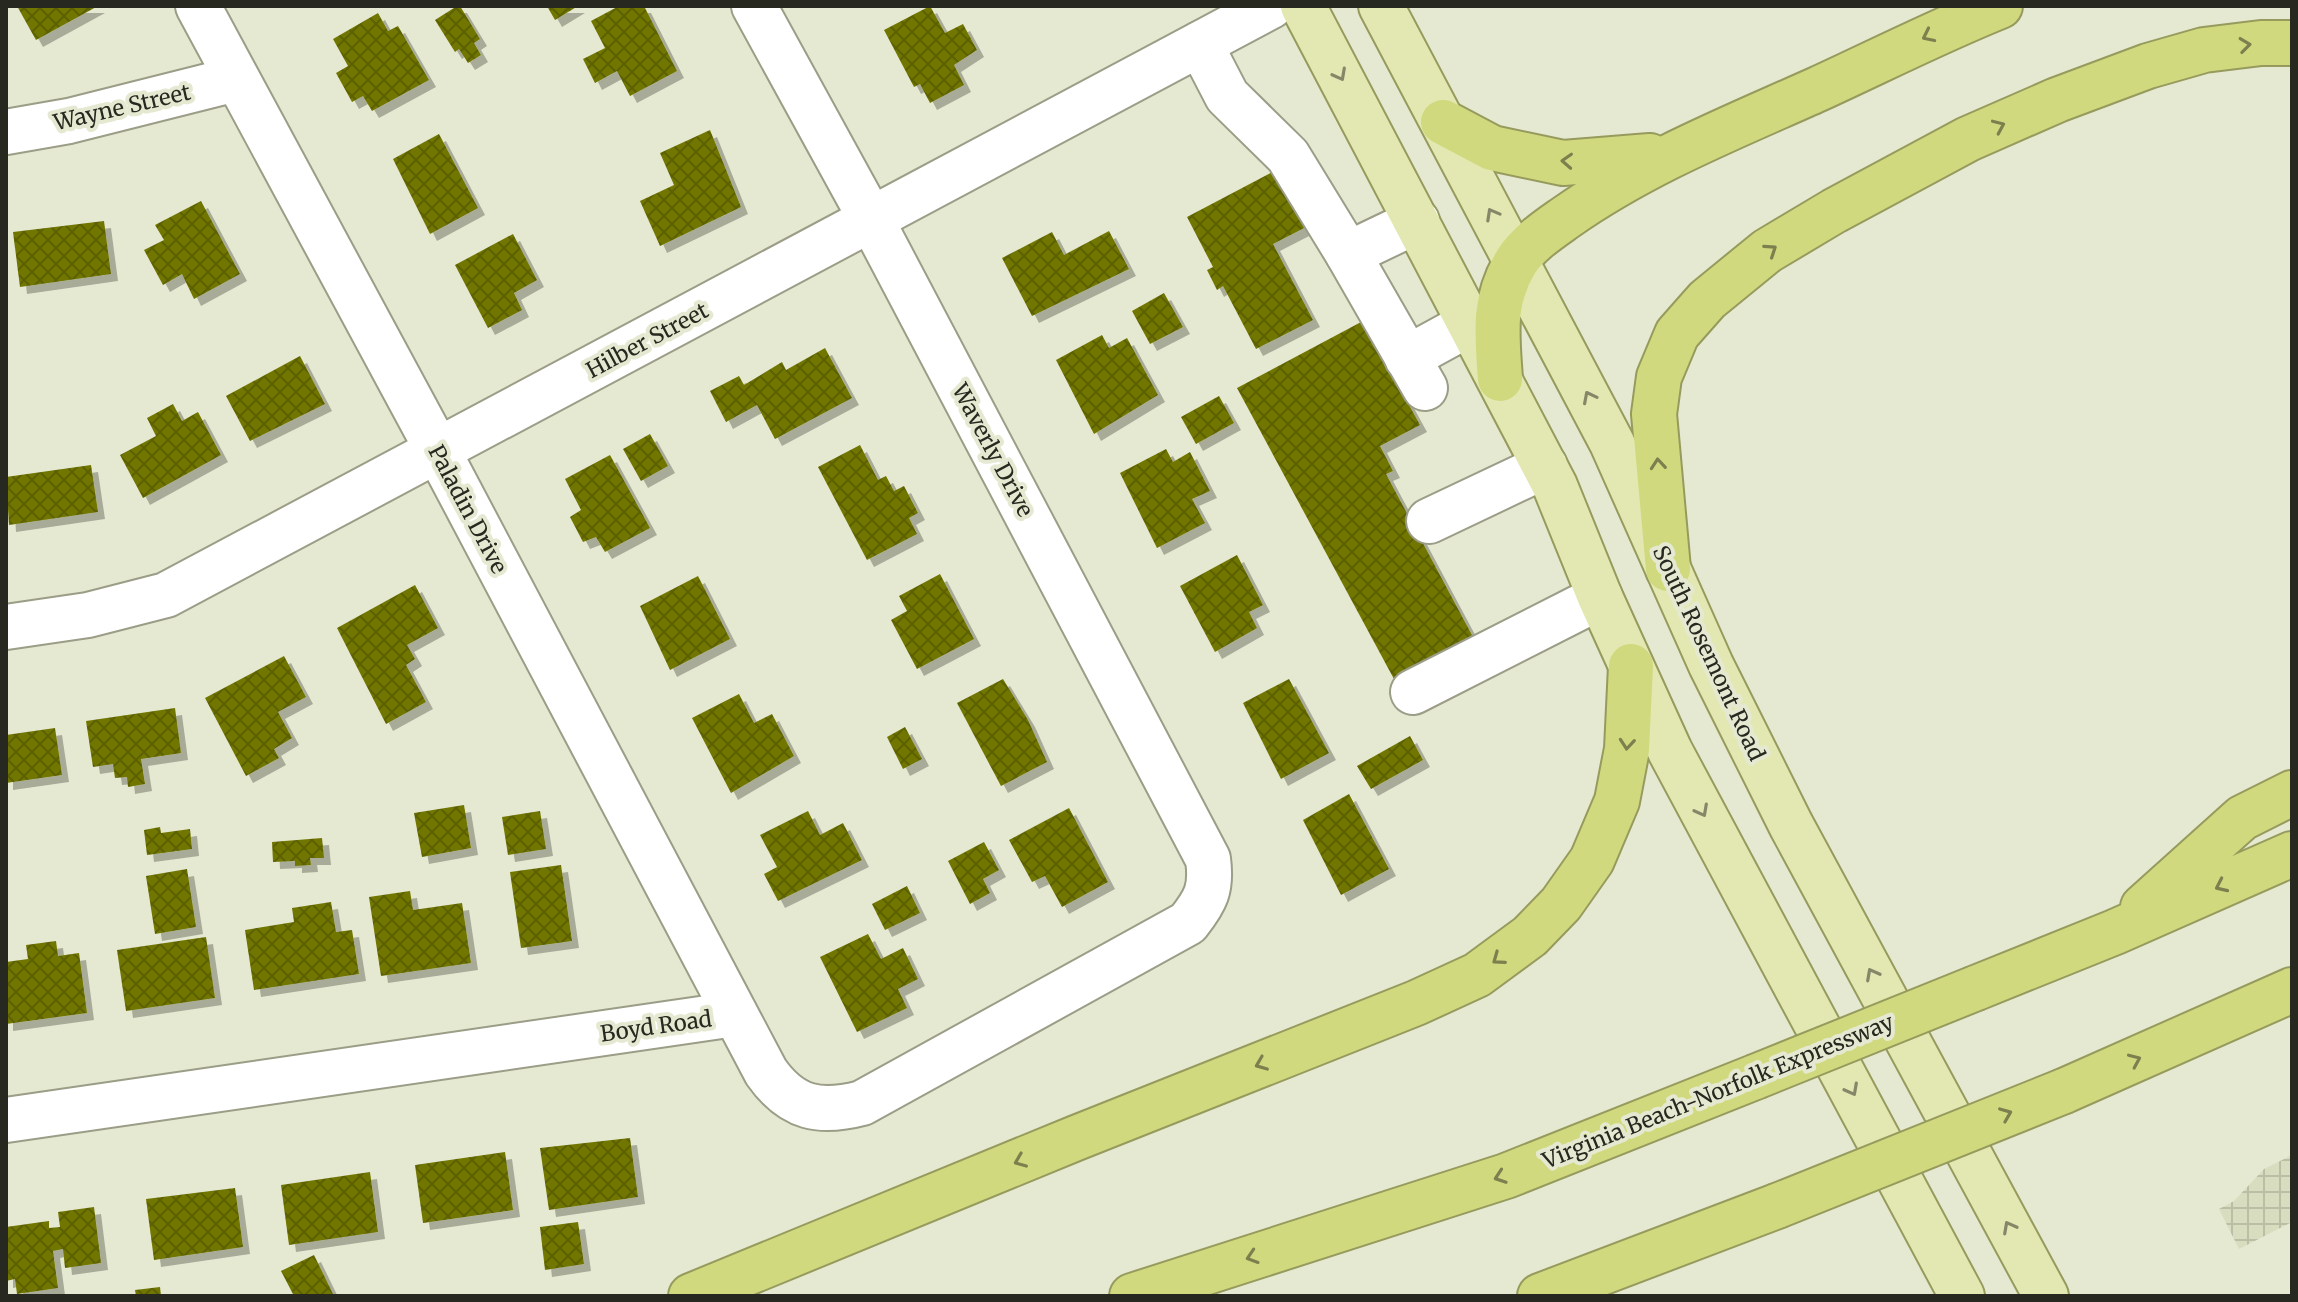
<svg xmlns="http://www.w3.org/2000/svg" width="2298" height="1302" font-family="Merriweather,serif">
  <style>
    .industrial { fill: url(#industrial-grid) }
    .building { fill: url(#building-cross-hatch); filter: url(#shadow) }
    .lines { fill: none; stroke-linecap: round; stroke-linejoin: round }
    .minor-casing { stroke: #9b9d87; stroke-width: 48 }
    .major-casing { stroke: #969b5d; stroke-width: 48 }
    .highway-casing { stroke: #969b5d; stroke-width: 48 }
    .minor { stroke: #fff; stroke-width: 44 }
    .major { stroke: #e3e8b2; stroke-width: 44 }
    .highway { stroke: #d1d97e; stroke-width: 44 }
    .highway-bridge-casing { stroke: #969b5d; stroke-width: 48; stroke-linecap: butt }
    .highway-bridge { stroke: #d1d97e; stroke-width: 44 }
    .oneway { stroke: #7c804e }
    .oneway2 { stroke: #858868 }
    .labels { text-anchor: middle; stroke-width: 8; stroke-linejoin: round; paint-order: stroke }
    .street-label { font-size: 22px; fill: #27281f; stroke: #e6e9d1 }
  </style>
  <defs>
    <pattern id="industrial-grid" width="8" height="8" patternUnits="userSpaceOnUse" patternTransform="scale(2)"><rect width="8" height="8" fill="#d9ddbf"/><path d="M0 4h8M4 0v8" fill="none" stroke="#babea4"/></pattern>
    <pattern id="building-cross-hatch" width="8" height="8" patternUnits="userSpaceOnUse" patternTransform="scale(2)"><rect width="8" height="8" fill="#707600"/><path d="M0 0l8 8M0 8l8-8" fill="none" stroke="#5c6102"/></pattern>
    <filter id="shadow"><feDropShadow dx="7" dy="7" stdDeviation="0" flood-color="#0004"/></filter>
  </defs>
  <rect width="100%" height="100%" fill="#e6e9d1"/>
  <polygon class="industrial" points="2292,1155 2292,1222 2239,1249 2219,1209 2234,1201 2264,1169"/>
  <g class="building">
    <polygon points="17,6 98,6 36,40"/>
    <polygon points="457,6 460,6 480,39 474,43 481,55 468,63 459,49 455,52 435,20"/>
    <polygon points="547,6 578,6 555,20"/>
    <polygon points="619,6 644,6 677,71 630,96 617,71 595,83 583,59 605,48 591,21"/>
    <polygon points="930,6 945,33 963,24 977,50 954,65 964,85 930,103 920,84 914,87 884,30"/>
    <polygon points="378,13 388,31 398,26 429,80 372,111 363,96 352,102 336,73 348,66 333,39"/>
    <polygon points="710,130 741,207 660,246 640,201 674,185 660,153"/>
    <polygon points="439,134 478,208 430,234 393,159"/>
    <polygon points="1280,168 1310,225 1273,244 1313,320 1256,349 1223,286 1217,290 1207,270 1213,267 1187,217"/>
    <polygon points="201,201 240,274 194,299 182,274 163,285 144,250 164,240 155,225"/>
    <polygon points="104,221 111,274 20,287 13,232"/>
    <polygon points="1109,231 1129,269 1032,316 1002,258 1052,232 1064,255"/>
    <polygon points="513,234 537,280 514,293 522,310 488,328 455,265"/>
    <polygon points="1164,293 1183,327 1150,344 1132,311"/>
    <polygon points="1363,321 1420,425 1380,446 1393,471 1386,474 1473,637 1394,679 1237,388"/>
    <polygon points="1102,335 1109,348 1127,338 1158,395 1094,434 1056,360"/>
    <polygon points="825,348 852,398 775,439 757,405 726,422 710,391 739,376 744,385 782,362 786,370"/>
    <polygon points="300,356 325,404 250,441 226,396"/>
    <polygon points="1219,396 1234,423 1196,444 1181,417"/>
    <polygon points="173,404 182,421 198,412 221,455 143,498 120,455 156,436 147,418"/>
    <polygon points="650,434 668,466 641,481 623,449"/>
    <polygon points="860,445 878,480 886,476 894,491 904,486 918,513 909,518 917,534 867,560 818,467"/>
    <polygon points="1166,449 1173,462 1190,452 1210,491 1192,499 1205,523 1157,548 1120,473"/>
    <polygon points="610,455 650,528 605,552 596,537 583,542 570,517 581,510 565,479"/>
    <polygon points="91,465 98,512 9,525 6,477"/>
    <polygon points="1237,555 1263,605 1249,612 1257,628 1215,652 1180,586"/>
    <polygon points="940,574 974,639 917,669 891,620 907,611 899,596"/>
    <polygon points="698,576 730,639 670,670 640,606"/>
    <polygon points="415,585 438,628 407,645 415,659 406,665 426,702 386,724 337,628"/>
    <polygon points="284,656 306,697 278,712 292,738 274,749 279,758 246,776 205,698"/>
    <polygon points="1003,679 1028,720 1047,762 1001,786 957,703"/>
    <polygon points="1289,679 1329,753 1281,779 1243,703"/>
    <polygon points="739,694 754,723 772,714 794,756 731,793 692,718"/>
    <polygon points="175,708 181,753 141,759 145,784 128,787 127,777 115,778 113,764 93,767 86,721"/>
    <polygon points="905,727 922,759 903,769 887,737"/>
    <polygon points="55,728 62,775 6,783 6,735"/>
    <polygon points="1410,736 1423,760 1371,789 1357,766"/>
    <polygon points="1349,794 1389,869 1341,895 1303,820"/>
    <polygon points="464,805 471,848 422,857 414,813"/>
    <polygon points="1069,808 1108,882 1062,907 1045,876 1032,882 1009,840"/>
    <polygon points="540,811 546,849 508,855 502,817"/>
    <polygon points="808,811 820,835 843,823 862,860 778,901 764,874 777,867 760,835"/>
    <polygon points="160,827 161,833 190,829 192,849 147,855 144,830"/>
    <polygon points="322,838 324,858 310,858 311,865 295,866 295,861 273,862 272,842"/>
    <polygon points="984,842 999,870 983,879 990,893 970,904 948,861"/>
    <polygon points="561,865 572,941 521,948 510,872"/>
    <polygon points="187,869 196,927 155,934 146,876"/>
    <polygon points="907,886 920,913 885,930 872,904"/>
    <polygon points="410,891 413,910 462,903 471,963 381,976 369,897"/>
    <polygon points="331,902 336,932 352,930 359,974 254,990 245,930 294,922 292,908"/>
    <polygon points="868,934 881,959 903,948 918,979 898,989 907,1008 857,1032 820,957"/>
    <polygon points="206,937 215,998 126,1011 117,950"/>
    <polygon points="56,941 58,956 79,953 87,1013 6,1024 6,962 28,959 26,945"/>
    <polygon points="630,1138 638,1197 549,1210 540,1148"/>
    <polygon points="505,1152 513,1210 423,1223 415,1165"/>
    <polygon points="370,1172 378,1232 289,1245 281,1185"/>
    <polygon points="235,1188 243,1247 154,1260 146,1199"/>
    <polygon points="94,1207 101,1263 65,1268 63,1249 53,1251 58,1288 17,1294 15,1279 6,1281 6,1227 49,1221 49,1228 60,1227 58,1212"/>
    <polygon points="578,1222 584,1264 545,1270 540,1227"/>
    <polygon points="314,1255 334,1296 294,1296 281,1271"/>
    <polygon points="160,1287 161,1296 136,1296 135,1290"/>
  </g>
  <g class="lines">
    <g class="minor-casing">
      <g id="minor">
        <path d="M198,6l240,445 328,621c26,37 54,42 96,31l326,-180c18,-23 24,-34 20,-64l-336,-638 -118,-215"/>
        <polyline points="1200,44 1227,96 1288,156 1348,254 1425,388"/>
        <polyline points="6,132 69,121 236,79"/>
        <polyline points="1348,254 1417,221"/>
        <polyline points="1407,358 1471,323"/>
        <polyline points="1429,521 1545,466"/>
        <polyline points="6,627 88,615 166,595 1271,6"/>
        <polyline points="1413,692 1600,597"/>
        <polyline points="6,1120 735,1014"/>
      </g>
    </g>
    <g class="major-casing">
      <g id="major">
        <polyline points="1303,6 1555,486 1600,597 1670,751 1962,1296"/>
        <polyline points="1381,6 1612,443 1711,665 1791,825 2046,1296"/>
      </g>
    </g>
    <g class="highway-casing">
      <g id="highway">
        <polyline points="1443,122 1492,148 1563,163 1650,156"/>
        <path d="M1500,379c-3,-44 -8,-77 16,-117 11,-18 32,-32 49,-44 78,-55 166,-90 253,-129 61,-28 120,-58 182,-83"/>
        <polyline points="1668,569 1654,414 1659,377 1677,334 1707,300 1767,251 1834,211 1968,139 2057,100 2148,66 2204,50 2261,43 2292,43"/>
        <polyline points="2143,907 2242,818 2292,793"/>
        <polyline points="1976,988 2115,932 2292,854"/>
        <polyline points="2064,1091 2292,990"/>
        <polyline points="691,1296 1076,1138 1416,1003 1477,975 1530,936 1561,904 1592,860 1617,801 1627,749 1631,666"/>
        <polyline points="1132,1296 1506,1176 1755,1077"/>
        <polyline points="1540,1296 1777,1206"/>
      </g>
    </g>
    <use href="#minor" class="minor"/>
    <use href="#major" class="major"/>
    <use href="#highway" class="highway"/>
    <g class="highway-bridge-casing">
      <g id="highway-bridge">
        <polyline points="1755,1077 1976,988"/>
        <polyline points="1777,1206 2064,1091"/>
      </g>
    </g>
    <use href="#highway-bridge" class="highway-bridge"/>
  </g>
  <defs><path id="oneway-chevron" d="M-2-3.5L2.5 0L-2 3.5" fill="none" stroke-width="1.6" stroke-linecap="round" stroke-linejoin="round" transform="scale(2)"/></defs>
  <g class="oneway">
    <use href="#oneway-chevron" transform="translate(1928 36) rotate(154)"/>
    <use href="#oneway-chevron" transform="translate(2245 45) rotate(-7)"/>
    <use href="#oneway-chevron" transform="translate(1999 126) rotate(-24)"/>
    <use href="#oneway-chevron" transform="translate(1567 161) rotate(-177)"/>
    <use href="#oneway-chevron" transform="translate(1771 250) rotate(-34)"/>
    <use href="#oneway-chevron" transform="translate(1658 464) rotate(-95)"/>
    <use href="#oneway-chevron" transform="translate(1627 744) rotate(95)"/>
    <use href="#oneway-chevron" transform="translate(2221 886) rotate(155)"/>
    <use href="#oneway-chevron" transform="translate(1498 959) rotate(144)"/>
    <use href="#oneway-chevron" transform="translate(2135 1060) rotate(-24)"/>
    <use href="#oneway-chevron" transform="translate(1261 1064) rotate(158)"/>
    <use href="#oneway-chevron" transform="translate(2006 1114) rotate(-22)"/>
    <use href="#oneway-chevron" transform="translate(1020 1161) rotate(158)"/>
    <use href="#oneway-chevron" transform="translate(1500 1177) rotate(161)"/>
    <use href="#oneway-chevron" transform="translate(1252 1257) rotate(162)"/>
  </g>
  <g class="oneway2">
    <use href="#oneway-chevron" transform="translate(1340 75) rotate(62)"/>
    <use href="#oneway-chevron" transform="translate(1492 214) rotate(-119)"/>
    <use href="#oneway-chevron" transform="translate(1589 397) rotate(-117)"/>
    <use href="#oneway-chevron" transform="translate(1702 811) rotate(62)"/>
    <use href="#oneway-chevron" transform="translate(1872 974) rotate(-118)"/>
    <use href="#oneway-chevron" transform="translate(1852 1090) rotate(62)"/>
    <use href="#oneway-chevron" transform="translate(2009 1227) rotate(-118)"/>
  </g>
  <g class="labels">
    <g class="street-label">
      <text transform="translate(122 107) rotate(-13)" y="8">Wayne Street</text>
      <text transform="translate(647 340) rotate(-28)" y="8">Hilber Street</text>
      <text transform="translate(993 450) rotate(62)" y="8">Waverly Drive</text>
      <text transform="translate(468 509) rotate(62)" y="8">Paladin Drive</text>
      <text transform="translate(1709 653) rotate(65)" y="8">South Rosemont Road</text>
      <text transform="translate(656 1026) rotate(-8)" y="8">Boyd Road</text>
      <text transform="translate(1718 1091) rotate(-22)" y="8">Virginia Beach-Norfolk Expressway</text>
    </g>
  </g>
  <rect width="2298" height="1302" fill="none" stroke="#27281f" stroke-width="16"/>
</svg>
